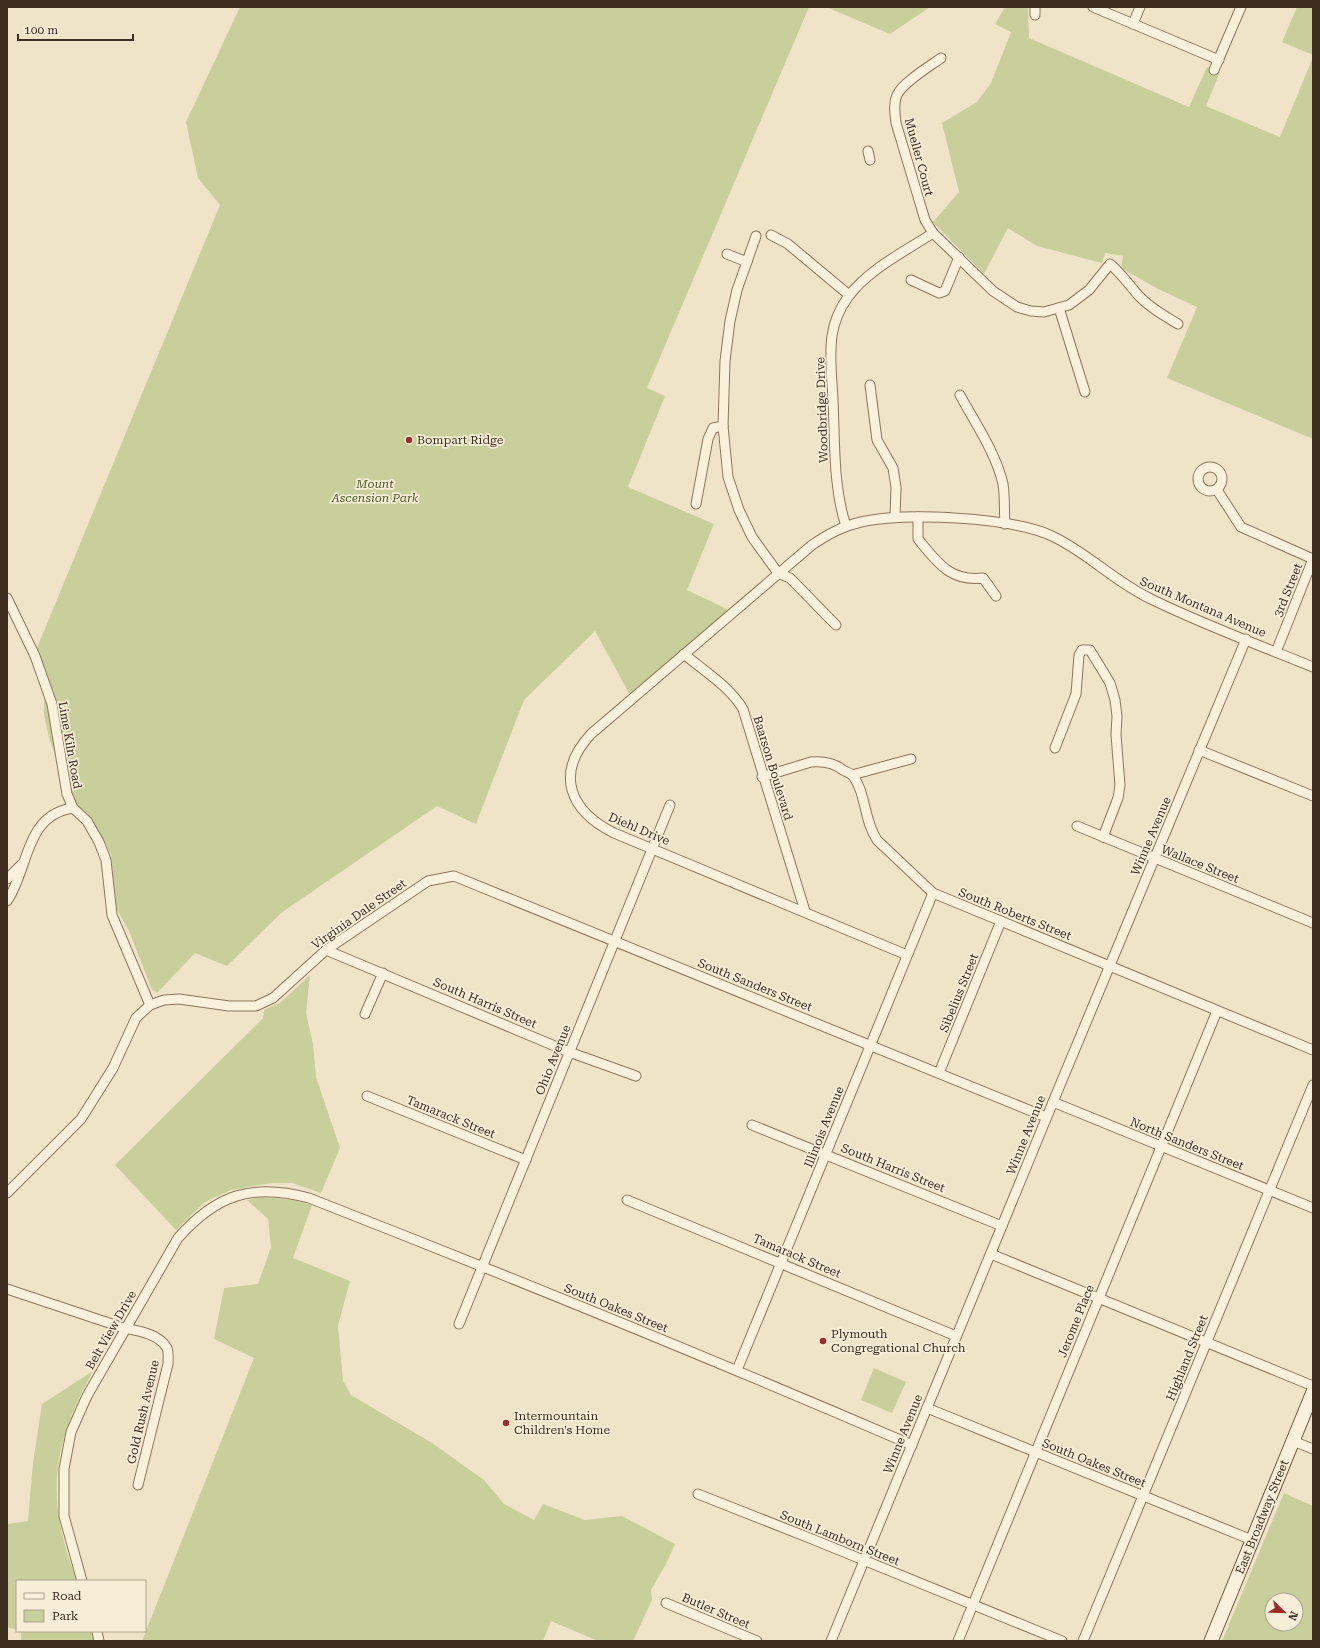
<svg xmlns="http://www.w3.org/2000/svg" width="1320" height="1648" font-family="'Roboto Serif',serif">
  <style>
    .green { fill: #c9cf9b; fill-rule: evenodd }
    .lines { fill: none; stroke-linecap: round; stroke-linejoin: round }
    .street-casing { stroke: #8d765c; stroke-width: 11 }
    .secondary-casing { stroke: #6f573f; stroke-width: 15 }
    .street { stroke: #faf1dc; stroke-width: 9 }
    .secondary { stroke: #faf1dc; stroke-width: 13 }
    .poi-dot { fill: #9e2a2b; stroke: #f7eed8; stroke-width: 1.5 }
    .labels { text-anchor: middle; stroke-width: 3.5; stroke-linejoin: round; paint-order: stroke }
    .street-label { font-size: 12px; fill: #3d2e20; stroke: #f7eed8 }
    .poi-label { font-size: 12px; fill: #3d2e20; stroke: #f7eed8; text-anchor: start }
    .park-label { font-size: 12px; font-style: italic; fill: #4d5a26; stroke: #f7eed8 }
  </style>
  <rect width="100%" height="100%" fill="#f0e4c8"/>
  <g class="green">
    <polygon points="240,7 809,7 647,388 665,396 628,487 714,524 687,590 729,610 630,695 595,631 524,700 476,824 437,806 281,913 227,966 195,953 157,993 152,990 129,931 116,908 111,855 98,829 75,806 49,738 44,715 44,689 32,660 220,205 198,178 186,122"/>
    <polygon points="826,7 930,7 890,34"/>
    <polygon points="1005,7 1028,8 1029,38 1189,107 1207,67 1220,72 1206,106 1280,137 1313,57 1313,439 1167,378 1197,307 1158,289 1121,268 1123,256 1105,253 1102,263 1037,246 1008,228 984,274 933,222 959,192 942,123 977,102 991,83 1011,32 995,24"/>
    <polygon points="1297,7 1313,7 1313,55 1282,42"/>
    <polygon points="310,975 306,1013 313,1044 316,1077 340,1148 321,1193 292,1183 272,1183 231,1190 205,1202 176,1230 115,1165 263,1018 264,1010 281,1002"/>
    <polygon points="263,1197 293,1200 312,1205 293,1258 350,1281 338,1326 343,1381 351,1395 432,1443 484,1480 504,1504 534,1520 543,1504 585,1520 622,1516 675,1544 666,1564 651,1590 652,1600 633,1641 598,1641 551,1621 543,1641 142,1641 254,1358 214,1339 224,1288 258,1284 271,1247 268,1219 247,1200"/>
    <polygon points="874,1368 906,1382 892,1413 861,1400"/>
    <path d="M93,1371c-42,76 -48,128 -16,210h-60v49l-10,-3v-103l21,-3 5,-58 9,-59z"/>
    <path d="M1284,1493l29,13v135h-91zM1272,1600h24v24h-24z"/>
    <polygon points="21,1631 92,1631 94,1641 21,1641"/>
  </g>
  <g class="lines">
    <g class="street-casing">
      <g id="street">
        <polyline points="1093,7 1219,60"/>
        <polyline points="1035,15 1035,7"/>
        <polyline points="1133,24 1140,7"/>
        <path d="M941,58c-11,8 -39,25 -44,37 -4,9 -2,19 -1,28l29,97 8,13 60,58 24,16 14,4 13,1 25,-7 20,-15 21,-26c12,10 19,21 29,32 11,12 26,20 39,28"/>
        <polyline points="1214,70 1241,7"/>
        <polyline points="868,151 870,160"/>
        <polyline points="771,235 788,244 849,295"/>
        <polyline points="756,236 737,290 730,321 725,361 723,426 728,477 739,510 752,537 778,573 790,578 836,625"/>
        <polyline points="727,254 747,262"/>
        <polyline points="911,280 939,293 945,291 959,257"/>
        <polyline points="1059,308 1085,392"/>
        <polyline points="870,385 877,440 893,468 896,487 895,517"/>
        <path d="M960,395c15,28 36,58 43,89 2,12 1,27 2,40"/>
        <circle cx="1210" cy="479" r="12"/>
        <polyline points="1217,490 1241,527 1313,559"/>
        <polyline points="696,504 708,439 713,428 723,426"/>
        <path d="M918,517v22c19,23 32,43 65,39l13,18"/>
        <path d="M846,526c-13,-39 -11,-85 -13,-126 -1,-21 -4,-43 -1,-64 2,-14 8,-28 16,-39 21,-28 56,-45 85,-64"/>
        <polyline points="7,598 35,656 52,704 67,794 73,808 87,821 99,842 106,860 112,915 150,1005"/>
        <polyline points="1276,652 1313,559"/>
        <path d="M684,654c20,17 45,32 59,55l62,202"/>
        <polyline points="1055,748 1076,694 1079,655 1082,650 1090,650 1110,683 1115,700 1117,716 1116,735 1120,785 1118,798 1103,837"/>
        <polyline points="1199,750 1313,796"/>
        <polyline points="852,775 911,759"/>
        <path d="M762,777l49,-15c11,-1 22,0 32,8 3,2 8,3 10,6 13,17 11,45 24,64l56,53 380,157"/>
        <polyline points="1077,826 1313,923"/>
        <polyline points="7,879 21,865"/>
        <path d="M7,901c22,-31 17,-86 66,-93"/>
        <polyline points="326,950 569,1052 636,1076"/>
        <path d="M907,955l-293,-122c-44,-22 -60,-59 -23,-99l221,-189c15,-10 30,-19 49,-23 43,-10 150,-5 191,14 36,17 63,46 99,63 53,26 108,46 162,68"/>
        <polyline points="365,1014 383,973"/>
        <polyline points="939,1073 1001,921"/>
        <polyline points="367,1096 526,1160"/>
        <polyline points="1053,1102 1313,1208"/>
        <polyline points="752,1125 1002,1226"/>
        <polyline points="7,1193 81,1119 113,1068 136,1018 150,1005 164,1000 179,999 229,1006 256,1006 273,998 326,950 428,881 454,876 1046,1117"/>
        <polyline points="627,1200 956,1336"/>
        <polyline points="991,1254 1313,1386"/>
        <path d="M7,1289l117,39c15,3 35,6 43,20 2,4 1,11 1,16l-30,121"/>
        <polyline points="459,1324 670,805"/>
        <polyline points="737,1370 933,893"/>
        <polyline points="927,1408 1252,1540"/>
        <polyline points="1293,1441 1313,1449"/>
        <polyline points="698,1494 812,1539 1062,1641"/>
        <path d="M82,1581l-18,-65v-47l7,-37 16,-36 91,-158c39,-44 74,-55 131,-40 202,79 403,161 603,247"/>
        <polyline points="666,1603 757,1641"/>
        <polyline points="97,1631 99,1641"/>
        <polyline points="831,1641 1053,1102 1246,639"/>
        <polyline points="958,1641 1217,1011"/>
        <polyline points="1083,1641 1313,1085"/>
      </g>
    </g>
    <g class="secondary-casing">
      <polyline id="secondary" points="1211,1641 1313,1392"/>
    </g>
    <use href="#street" class="street"/>
    <use href="#secondary" class="secondary"/>
  </g>
  <g class="poi-dot">
    <circle cx="409" cy="440" r="4"/>
    <circle cx="823" cy="1341" r="4"/>
    <circle cx="506" cy="1423" r="4"/>
  </g>
  <g class="labels">
    <g class="street-label">
      <text transform="translate(919 157) rotate(75)" y="4">Mueller Court</text>
      <text transform="translate(822 410) rotate(-92)" y="4">Woodbridge Drive</text>
      <text transform="translate(1288 590) rotate(-68)" y="4">3rd Street</text>
      <text transform="translate(1203 607) rotate(23)" y="4">South Montana Avenue</text>
      <text transform="translate(70 745) rotate(80)" y="4">Lime Kiln Road</text>
      <text transform="translate(773 768) rotate(73)" y="4">Baarson Boulevard</text>
      <text transform="translate(639 829) rotate(23)" y="4">Diehl Drive</text>
      <text transform="translate(1151 836) rotate(-67)" y="4">Winne Avenue</text>
      <text transform="translate(1200 864) rotate(22)" y="4">Wallace Street</text>
      <text transform="translate(359 914) rotate(-35)" y="4">Virginia Dale Street</text>
      <text transform="translate(1015 914) rotate(22)" y="4">South Roberts Street</text>
      <text transform="translate(755 985) rotate(22)" y="4">South Sanders Street</text>
      <text transform="translate(959 993) rotate(-68)" y="4">Sibelius Street</text>
      <text transform="translate(485 1003) rotate(23)" y="4">South Harris Street</text>
      <text transform="translate(553 1060) rotate(-68)" y="4">Ohio Avenue</text>
      <text transform="translate(451 1117) rotate(22)" y="4">Tamarack Street</text>
      <text transform="translate(824 1127) rotate(-68)" y="4">Illinois Avenue</text>
      <text transform="translate(1026 1135) rotate(-68)" y="4">Winne Avenue</text>
      <text transform="translate(1187 1144) rotate(22)" y="4">North Sanders Street</text>
      <text transform="translate(893 1168) rotate(22)" y="4">South Harris Street</text>
      <text transform="translate(797 1256) rotate(23)" y="4">Tamarack Street</text>
      <text transform="translate(616 1308) rotate(22)" y="4">South Oakes Street</text>
      <text transform="translate(1076 1321) rotate(-68)" y="4">Jerome Place</text>
      <text transform="translate(111 1330) rotate(-60)" y="4">Belt View Drive</text>
      <text transform="translate(1187 1358) rotate(-68)" y="4">Highland Street</text>
      <text transform="translate(143 1412) rotate(-77)" y="4">Gold Rush Avenue</text>
      <text transform="translate(903 1434) rotate(-68)" y="4">Winne Avenue</text>
      <text transform="translate(1094 1463) rotate(22)" y="4">South Oakes Street</text>
      <text transform="translate(1262 1517) rotate(-68)" y="4">East Broadway Street</text>
      <text transform="translate(840 1538) rotate(22)" y="4">South Lamborn Street</text>
      <text transform="translate(716 1611) rotate(23)" y="4">Butler Street</text>
    </g>
    <g class="poi-label">
      <text x="417" y="444">Bompart Ridge</text>
      <text x="831" y="1338">Plymouth<tspan x="831" dy="14">Congregational Church</tspan></text>
      <text x="514" y="1420">Intermountain<tspan x="514" dy="14">Children's Home</tspan></text>
    </g>
    <g class="park-label">
      <text x="375" y="488">Mount<tspan x="375" dy="14">Ascension Park</tspan></text>
    </g>
  </g>
  <rect width="1320" height="1648" fill="none" stroke="#3d2e20" stroke-width="16"/>
  <rect x="16" y="1580" width="130" height="52" fill="#f7eed8" stroke="#ada18e"/>
  <rect x="24" y="1593" width="20" height="6" fill="#faf1dc" stroke="#ada18e"/>
  <text x="52" y="1600" font-size="12" fill="#3d2e20">Road</text>
  <rect x="24" y="1610" width="20" height="12" fill="#c9cf9b" stroke="#ada18e"/>
  <text x="52" y="1620" font-size="12" fill="#3d2e20">Park</text>
  <g transform="translate(1284 1612) rotate(113)"><circle r="19" fill="#f7eed8" stroke="#ada18e"/>
  <path d="M0-3L7 15L0 10L-7 15Z" fill="#9e2a2b"/>
  <text y="-6" font-size="11" font-weight="bold" text-anchor="middle" fill="#3d2e20">N</text>
  </g>
  <path d="M18 34v6h115v-6" fill="none" stroke="#3d2e20" stroke-width="2"/>
  <text x="24" y="34" font-size="12" fill="#3d2e20" stroke="#f7eed8" stroke-width="3" paint-order="stroke">100 m</text>
</svg>
